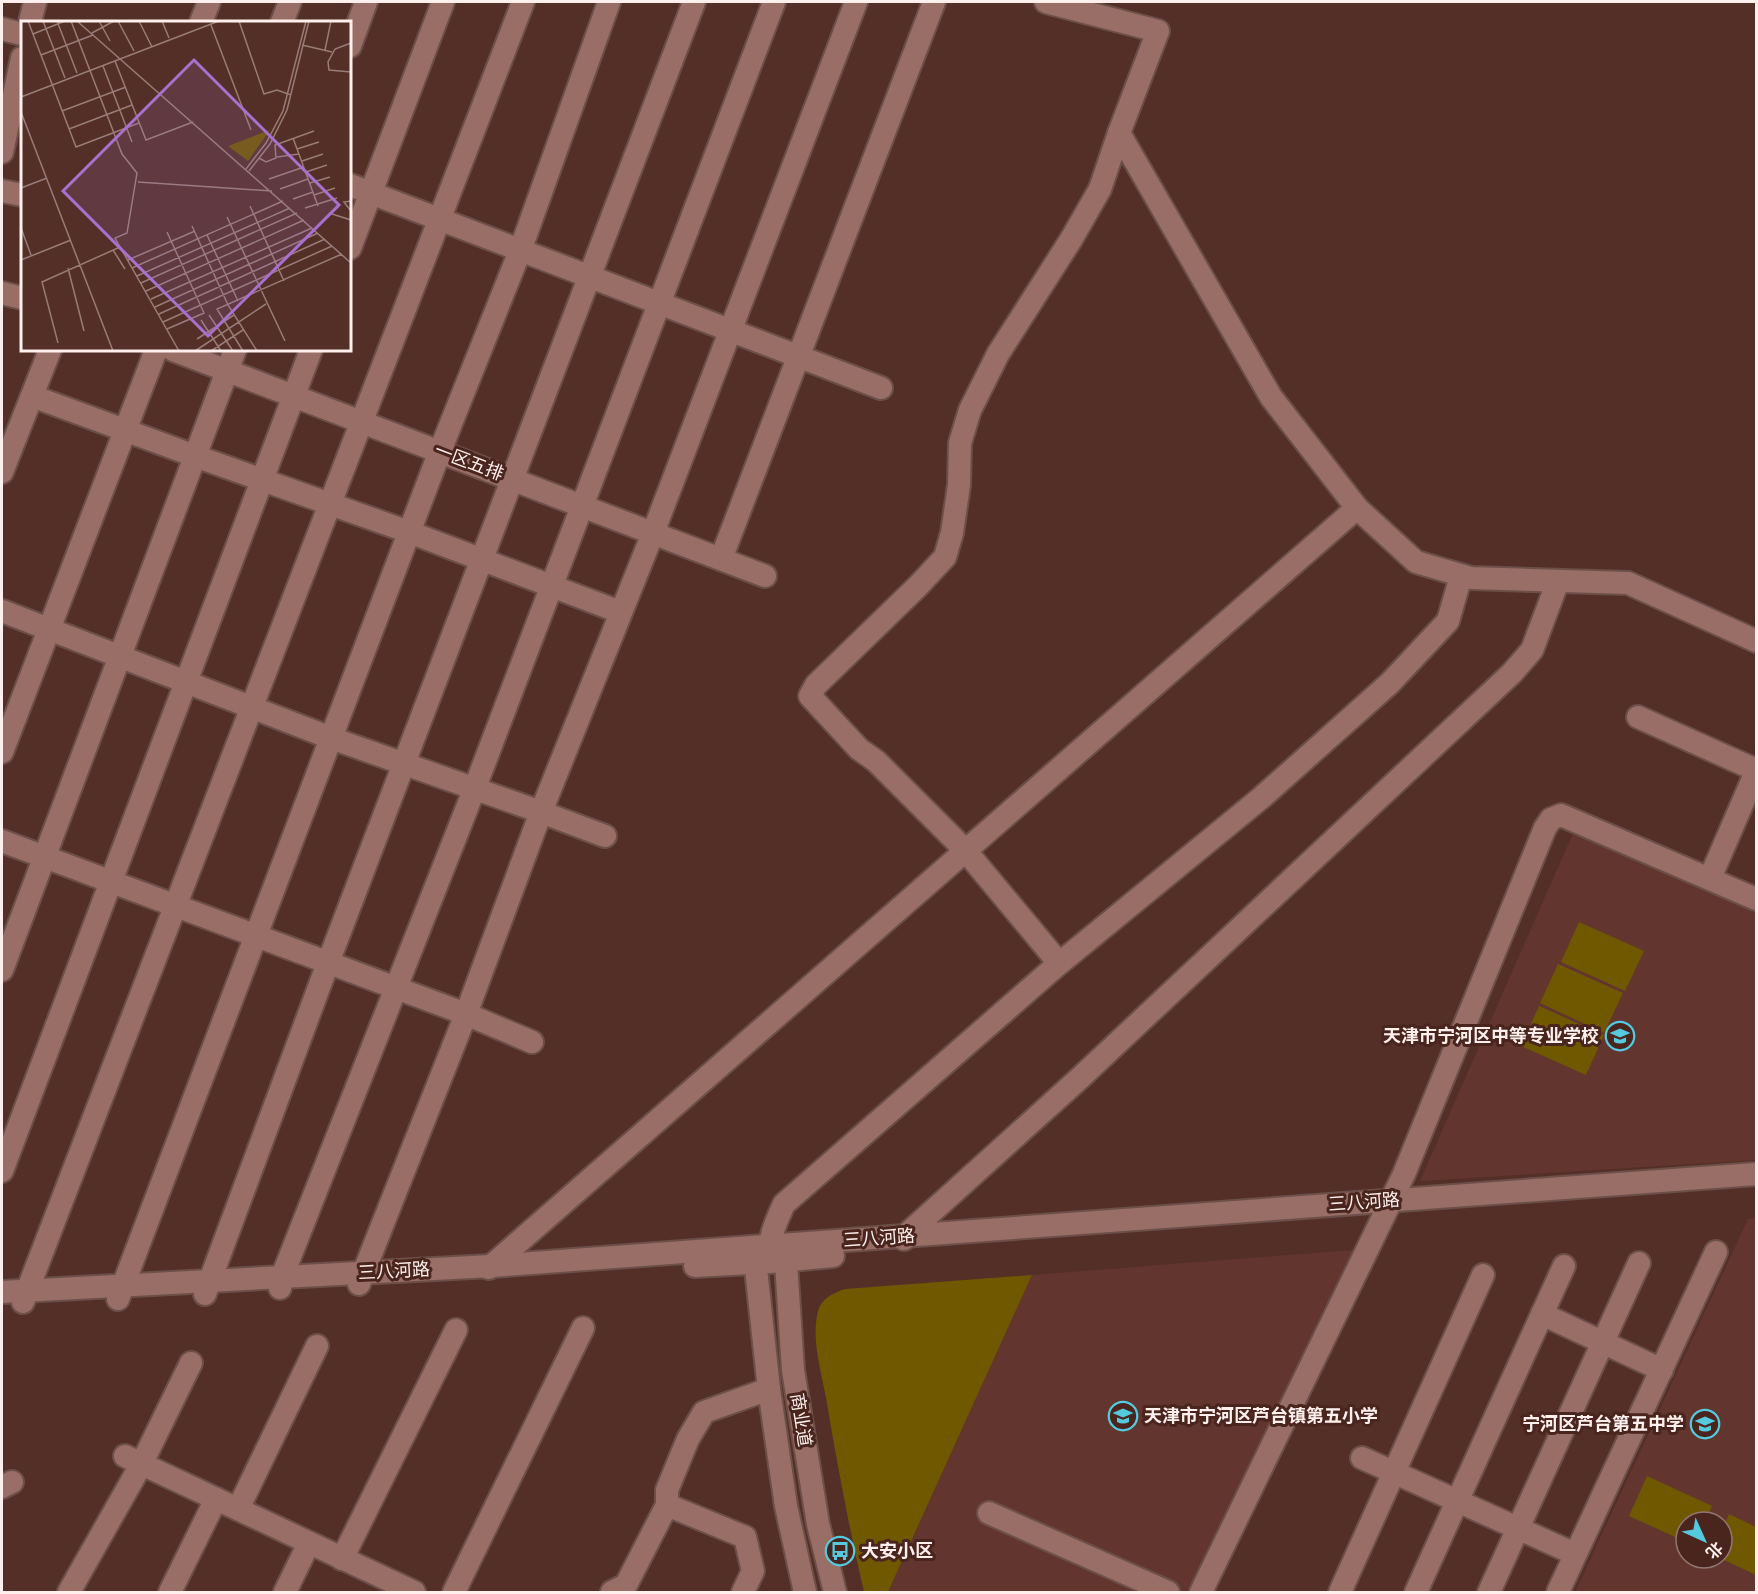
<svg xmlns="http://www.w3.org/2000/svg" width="1758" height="1594" font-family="'Open Sans','Noto Sans SC',sans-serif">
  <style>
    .built { fill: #62362e; fill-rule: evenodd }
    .green { fill: #6f5800 }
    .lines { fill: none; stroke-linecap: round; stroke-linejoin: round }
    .minor-casing { stroke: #6c4f49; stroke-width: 26 }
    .minor { stroke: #996e66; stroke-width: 22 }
    .labels { text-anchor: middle; stroke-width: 6; stroke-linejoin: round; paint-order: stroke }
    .street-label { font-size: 18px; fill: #fff0ed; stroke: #49251e }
    .poi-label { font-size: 18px; font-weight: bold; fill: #fff0ed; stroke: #49251e; text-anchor: end }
    .inset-road { fill: none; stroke: #987c77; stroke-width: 1.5 }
    .view { fill: #a971cf; fill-opacity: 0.15; stroke: #a971cf; stroke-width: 3 }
    .inset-edge { fill: none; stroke: #fff0ed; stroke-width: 3 }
  </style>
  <rect width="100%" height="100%" fill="#542f28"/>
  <g class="built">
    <polygon points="1574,831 1756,912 1756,1160 1420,1181"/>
    <path d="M1756,1218v374h-181l173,-373zM1686,1522h36v36h-36z"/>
    <polygon points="1366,1249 1204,1557 1187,1592 888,1592 1032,1275"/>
  </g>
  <g class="green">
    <polygon points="1579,922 1644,951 1625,991 1561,962"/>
    <polygon points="1558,964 1623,993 1604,1033 1540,1003"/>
    <polygon points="1539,1006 1604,1035 1586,1075 1521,1046"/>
    <path d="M1032,1275l-144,317h-24c-15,-64 -27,-129 -38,-194 -5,-28 -15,-59 -8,-87 3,-12 15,-18 27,-22z"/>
    <polygon points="1647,1476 1712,1506 1705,1522 1686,1522 1686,1542 1629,1516"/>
    <polygon points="1729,1514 1756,1527 1756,1575 1720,1558 1722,1558 1722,1530"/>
  </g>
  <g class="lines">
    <g class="minor-casing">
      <g id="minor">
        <polyline points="1046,2 1158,31 1119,133 1100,189 1072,238 998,354 970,410 960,443 959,485 952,533 945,557 918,586 816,685 810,696 859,749 876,761 965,850 1059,963"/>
        <polyline points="30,22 35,2"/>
        <polyline points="201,22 209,2"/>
        <polyline points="282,22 290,2"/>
        <polyline points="2,29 22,34"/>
        <polyline points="350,46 366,2"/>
        <polyline points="1119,133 1271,397 1357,508 1416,562 1471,578 1628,583 1756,641"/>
        <polyline points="2,152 22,58"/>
        <polyline points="350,185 881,388"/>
        <polyline points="2,191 22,195"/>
        <polyline points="350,248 443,2"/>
        <polyline points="2,293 22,298"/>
        <polyline points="173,350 765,576"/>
        <polyline points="32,396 195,456 409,532 620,612"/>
        <polyline points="2,472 50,350"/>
        <polyline points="721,559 934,2"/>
        <polyline points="2,611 331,738 541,812 605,836"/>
        <polyline points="1638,717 1756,770"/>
        <polyline points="2,752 156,350"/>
        <polyline points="2,841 466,1014 532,1042"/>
        <polyline points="1710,878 1756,772"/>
        <polyline points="2,970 235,350"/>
        <polyline points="2,1171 311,350"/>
        <polyline points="904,1239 905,1236 1081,1077 1512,673 1532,650 1558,581"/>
        <polyline points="785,1247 793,1370 818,1524 835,1592"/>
        <polyline points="754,1250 769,1389 786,1506 805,1592"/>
        <path d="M770,1258c-2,-20 6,-36 14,-54l271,-237 206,-169 129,-115 58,-62 13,-45"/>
        <polyline points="695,1266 770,1262 833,1256"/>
        <polyline points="489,1268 1357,508"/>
        <polyline points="359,1284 466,1014 541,812 653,533 856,2"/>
        <polyline points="280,1288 282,1277 474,790 774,2"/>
        <polyline points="2,1292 491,1266 1756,1174"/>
        <polyline points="205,1294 328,963 694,2"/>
        <polyline points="118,1299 440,451 520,251 609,2"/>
        <polyline points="23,1302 523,2"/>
        <polyline points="1542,1314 1662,1370"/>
        <polyline points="125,1456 414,1592"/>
        <polyline points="1362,1458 1575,1554"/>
        <polyline points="2,1487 12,1482"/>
        <polyline points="238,1509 317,1346"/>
        <polyline points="989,1513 1168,1592"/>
        <polyline points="342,1559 456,1330"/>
        <polyline points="69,1592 142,1463 191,1363"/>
        <polyline points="170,1592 216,1499"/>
        <polyline points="285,1592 309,1543"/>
        <polyline points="454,1592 583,1328"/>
        <polyline points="612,1592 626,1585 667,1505"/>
        <polyline points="743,1592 753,1571 745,1537 667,1505 667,1490 688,1439 704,1412 769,1389"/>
        <polyline points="1201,1592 1404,1174 1545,828 1551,819 1561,815 1756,899"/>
        <polyline points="1340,1592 1483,1275"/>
        <polyline points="1416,1592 1564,1266"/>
        <polyline points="1489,1592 1639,1263"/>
        <polyline points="1558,1592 1716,1252"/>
      </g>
    </g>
    <use href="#minor" class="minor"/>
  </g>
  <defs>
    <g id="school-ring" transform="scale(1.5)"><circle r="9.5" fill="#49251e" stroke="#55cadf" stroke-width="1.5"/><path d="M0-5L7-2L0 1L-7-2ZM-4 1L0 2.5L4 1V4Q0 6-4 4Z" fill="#55cadf"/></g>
    <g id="bus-ring" transform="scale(1.5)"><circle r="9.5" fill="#49251e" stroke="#55cadf" stroke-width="1.5"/><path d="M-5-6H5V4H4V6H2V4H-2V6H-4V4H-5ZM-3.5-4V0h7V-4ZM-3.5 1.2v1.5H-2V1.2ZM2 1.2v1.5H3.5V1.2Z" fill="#55cadf"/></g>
  </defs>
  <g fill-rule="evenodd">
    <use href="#school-ring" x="1620" y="1036"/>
    <use href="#school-ring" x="1123" y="1416"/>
    <use href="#school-ring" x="1705" y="1424"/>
    <use href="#bus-ring" x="840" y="1551"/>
  </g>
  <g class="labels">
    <g class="street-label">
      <text transform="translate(469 462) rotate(21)" y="6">一区五排</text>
      <text transform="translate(1364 1202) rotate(-4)" y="6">三八河路</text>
      <text transform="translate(879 1238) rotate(-4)" y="6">三八河路</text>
      <text transform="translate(394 1271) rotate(-3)" y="6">三八河路</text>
      <text transform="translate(801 1420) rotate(81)" y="6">商业道</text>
    </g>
    <g class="poi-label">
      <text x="1599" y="1042">天津市宁河区中等专业学校</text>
      <text x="1144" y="1422" text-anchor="start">天津市宁河区芦台镇第五小学</text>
      <text x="1684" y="1430">宁河区芦台第五中学</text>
      <text x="861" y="1557" text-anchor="start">大安小区</text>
    </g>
  </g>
  <g transform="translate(21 21)">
    <rect width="330" height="330" fill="#542f28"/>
    <path d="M249,109l-22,31 -20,-15z" fill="#6f5800"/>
    <path class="inset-road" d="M7,0l48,126 63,-24M22,0l22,57M36,0l20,52M50,0l51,133 15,19 -10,60 -12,5 64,113M56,0l274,242M78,0l11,20M97,0l16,30M118,0l13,26M141,0l7,17M218,0l25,73 13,-4 14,5M190,4l40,105M71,12l22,-12M12,13l32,-13M330,22l-16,6 -7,13 1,8 22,2M281,24l30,7M304,29l6,-29M20,34l52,-20M94,40l31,79 47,-18M82,45l29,76M0,76l198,-76M41,90l64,-24M0,91l92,239M48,108l63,-24M272,117l25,68M276,128l22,-7M256,136l22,-3M238,137l7,4 10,-4 -1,-13 39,-14M281,140l21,-7M225,148l20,-26 17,-32 23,-90M228,150l21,-27 17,-34 22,-89M285,151l21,-7M248,158l35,-12M117,161l134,9M289,162l20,-6M0,167l26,-10M259,168l28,-10M293,174l21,-7M272,178l20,-7M330,180l-7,1 7,9M229,185l34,75M284,187l32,-10M308,192l22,7M206,196l58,124M171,205l36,79 29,46M0,207l10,27M146,211l37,81 -37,16M186,214l31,66M92,229l12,19M0,239l50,-20M107,239l67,-29M47,247l16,63M111,247l151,-67M116,255l153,-68M120,262l156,-70M125,270l158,-71M130,278l161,-71M134,286l163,-74M138,293l166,-75M188,294l24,36M180,299l20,31M142,301l169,-76M176,318l37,-24M37,322l-16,-61 78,-35M174,330l71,-47M190,330l32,-21M222,330l-26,-42 125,-55"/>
    <path class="view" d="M173,39l145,145 -131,131 -145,-145z"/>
    <rect width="330" height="330" class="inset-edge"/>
  </g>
  <rect width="1758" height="1594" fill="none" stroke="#fff0ed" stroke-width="6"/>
  <g transform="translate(1704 1540) rotate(135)"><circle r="28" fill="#49251e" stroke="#927671" stroke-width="1.5"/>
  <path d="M0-4.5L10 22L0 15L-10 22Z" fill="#55cadf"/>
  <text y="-9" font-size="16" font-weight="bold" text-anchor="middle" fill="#fff0ed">北</text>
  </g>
</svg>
